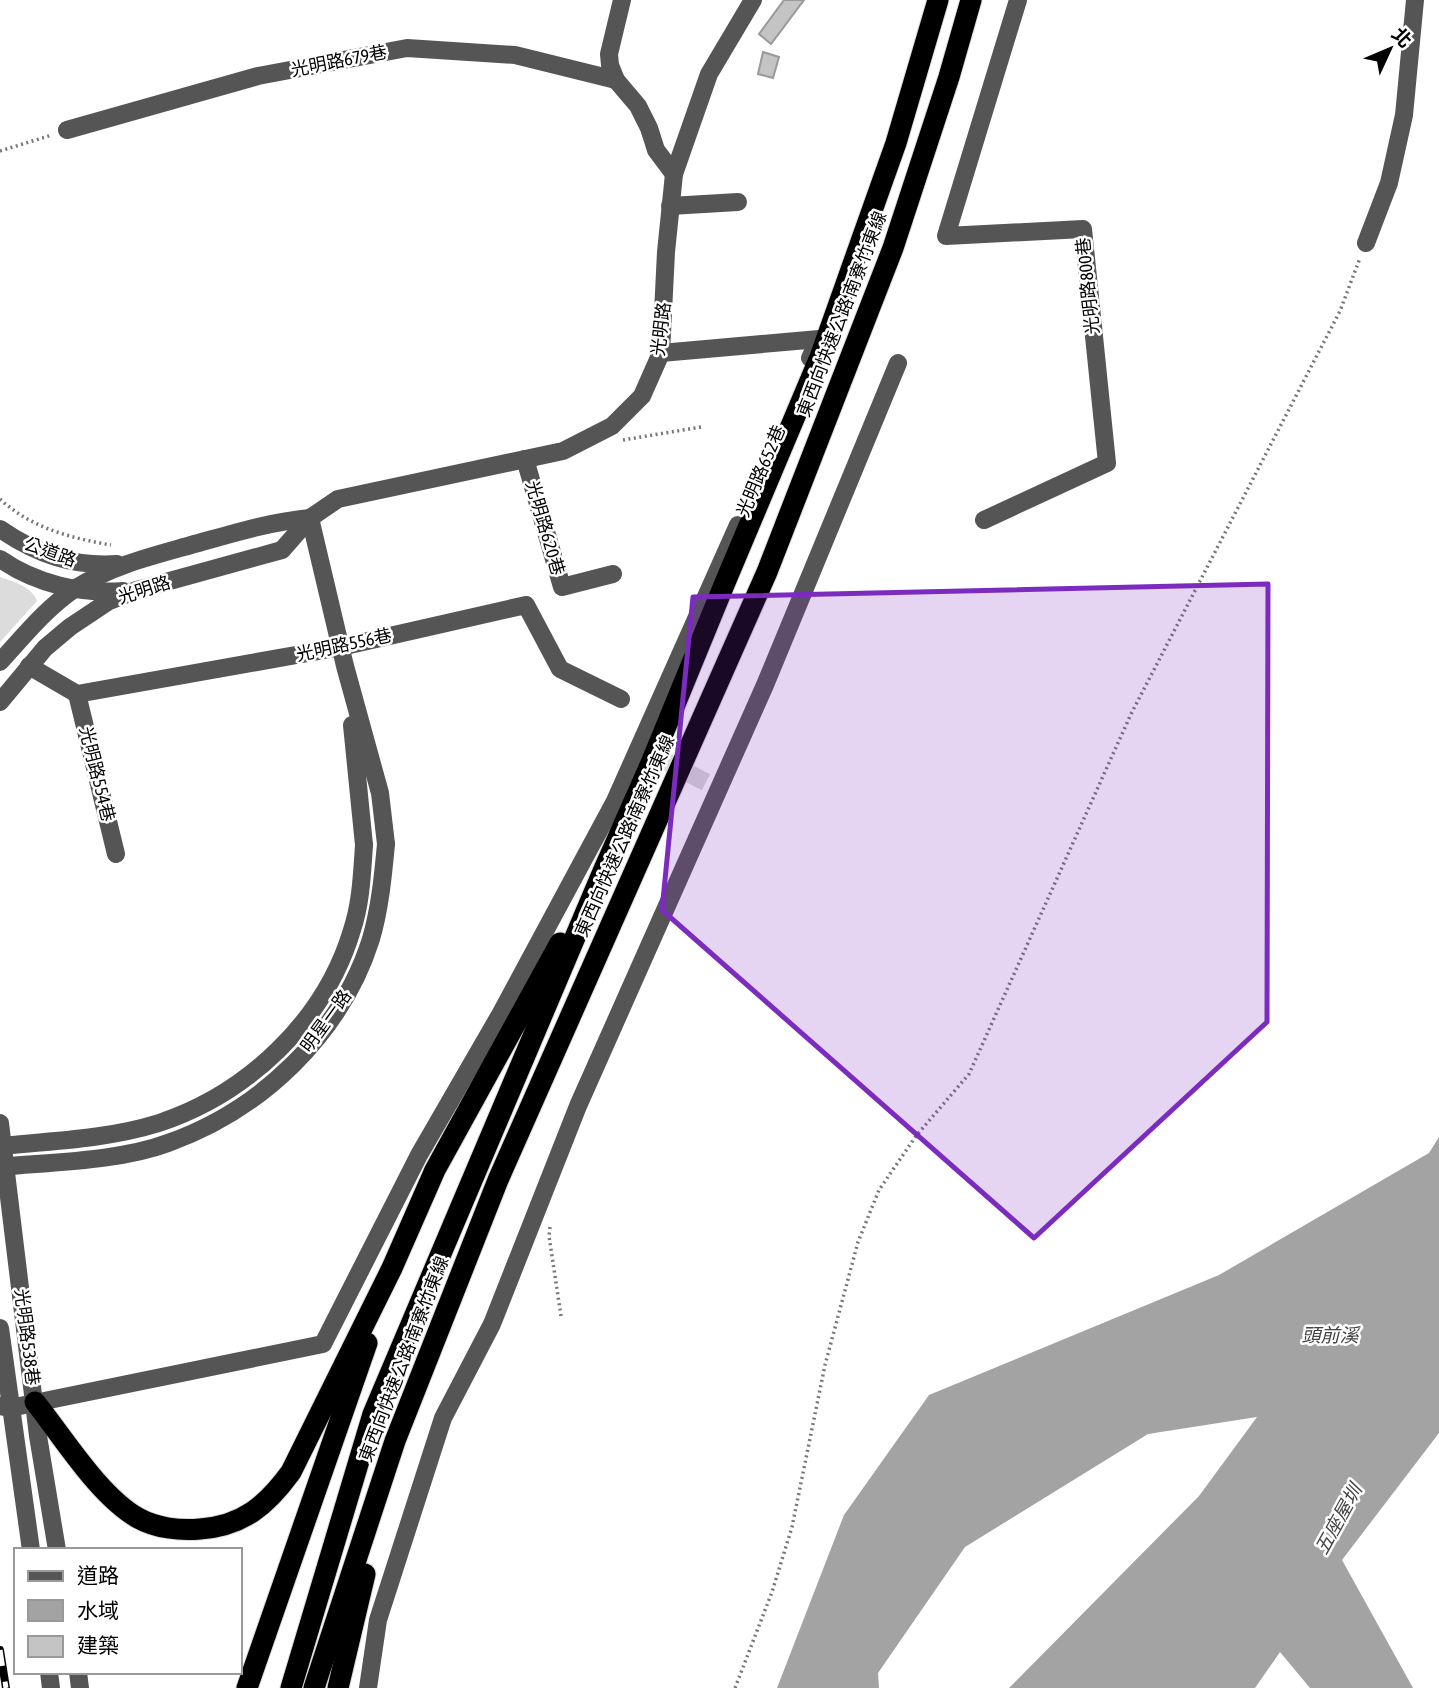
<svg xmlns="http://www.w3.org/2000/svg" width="1439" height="1688" font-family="'Asap Condensed','Noto Sans TC',sans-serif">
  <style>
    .green { fill: #dcdcdc }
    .water { fill: #a3a3a3 }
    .building { fill: #c4c4c4; stroke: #999; stroke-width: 2 }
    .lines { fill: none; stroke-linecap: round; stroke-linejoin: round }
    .minor-tunnel { stroke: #d9d9d9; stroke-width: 18; stroke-dasharray: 18 9; stroke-linecap: butt }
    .highway-casing { stroke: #dbdbdb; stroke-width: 23 }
    .path { stroke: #777; stroke-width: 3.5; stroke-dasharray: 2 3.5; stroke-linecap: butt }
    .minor { stroke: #555; stroke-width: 18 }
    .highway { stroke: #000; stroke-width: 21 }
    .rail-casing { stroke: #000; stroke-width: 8 }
    .rail { stroke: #fff; stroke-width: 5; stroke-dasharray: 16; stroke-linecap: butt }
    .minor-bridge { stroke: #555; stroke-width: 18 }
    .marked { fill: #7b2cbf; fill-opacity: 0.2; stroke: #7b2cbf; stroke-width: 5; stroke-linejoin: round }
    .labels { text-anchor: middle; stroke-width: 5; stroke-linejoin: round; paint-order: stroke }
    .street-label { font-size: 18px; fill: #000; stroke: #fff }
    .water-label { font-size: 19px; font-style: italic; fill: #444; stroke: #fff }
  </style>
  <rect width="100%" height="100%" fill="#fff"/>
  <path class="green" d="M0,577c13,5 32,9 37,24l-37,41z"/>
  <polygon class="water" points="1439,1137 1439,1433 1342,1560 1413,1688 1310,1688 1280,1652 1255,1688 1009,1688 1199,1496 1257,1417 1148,1434 965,1547 878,1673 879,1688 777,1688 844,1515 929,1395 1219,1275 1429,1153"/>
  <g class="building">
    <polygon points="784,0 804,0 771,44 759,34"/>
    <polygon points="763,52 779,57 773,78 758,74"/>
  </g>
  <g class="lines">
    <polyline class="minor-tunnel" points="642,749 719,789"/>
    <g class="highway-casing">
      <g id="highway">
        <path d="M35,1402c28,35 64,94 103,116 18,10 42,13 62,11 43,-3 67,-24 91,-57l101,-204 43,-98 125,-227"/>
        <polyline points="247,1688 367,1343"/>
        <polyline points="291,1688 373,1414 604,869 651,763 724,585 820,357 896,143 938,0"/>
        <polyline points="314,1688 395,1441 498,1180 767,572 893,248 949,77 971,0"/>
        <polyline points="338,1688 365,1574"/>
      </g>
    </g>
    <g class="path">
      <polyline points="0,151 52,135"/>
      <polyline points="623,440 701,427"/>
      <path d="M0,499c31,29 71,39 111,46"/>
      <polyline points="550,1227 549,1236 561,1316"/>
      <polyline points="16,1580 14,1580 16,1592"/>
      <polyline points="735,1688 772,1592 792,1527 825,1365 858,1242 879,1190 916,1136 969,1074 1131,714 1340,311 1360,258"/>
    </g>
    <g class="minor">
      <polyline points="622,0 609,54 610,65 616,80 638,106 649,128 656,150 674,174"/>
      <polyline points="67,130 258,76 407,48 515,55 616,80"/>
      <polyline points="670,206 738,202"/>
      <polyline points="1366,243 1389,183 1404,115 1415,0"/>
      <polyline points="661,353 819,339 810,358"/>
      <polyline points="525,459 562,587 613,574"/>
      <polyline points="310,518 345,666 380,793 386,844"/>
      <polyline points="984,520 1107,463 1083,229 946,236 1018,0"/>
      <path d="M0,529c36,25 73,38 117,35"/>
      <path d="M0,559c36,25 80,35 123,32"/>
      <path d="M0,662c23,-25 47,-55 76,-74 35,-22 76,-32 115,-43 40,-11 78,-23 119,-27"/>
      <polyline points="29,666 77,694 341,647 526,605 560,669 621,699"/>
      <polyline points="77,694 116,854"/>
      <polyline points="0,702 45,648 70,627 109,601 137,590 282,550 310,518 338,499 563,451 612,426 642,396 661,353 666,252 674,174 709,74 753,0"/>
      <polyline points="352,725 364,845"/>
      <polyline points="0,1123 38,1436 57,1550"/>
      <polyline points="0,1328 31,1550"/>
      <polyline points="0,1406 10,1408 323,1344 419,1155 501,1013 615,801 738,525"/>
      <polyline points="49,1672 51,1688"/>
      <polyline points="78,1672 80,1688"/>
      <polyline points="368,1688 378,1620 443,1418 492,1324 578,1106 765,685 898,363"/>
    </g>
    <use href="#highway" class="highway"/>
    <g class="rail-casing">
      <polyline id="rail" points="0,1650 6,1688"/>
    </g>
    <use href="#rail" class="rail"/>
    <g class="minor-bridge">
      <path d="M0,1146c53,-5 108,-7 159,-23 88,-29 166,-102 193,-193 9,-27 10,-56 12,-85"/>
      <path d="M0,1167c52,-5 120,-6 168,-24 93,-33 173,-109 203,-204 9,-31 12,-63 15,-95"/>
    </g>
  </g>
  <path class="marked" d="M1268,584l-1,438 -233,216 -372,-328 31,-313z"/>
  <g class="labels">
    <g class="street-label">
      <text transform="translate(339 61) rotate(-11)" y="6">光明路679巷</text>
      <text transform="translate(1088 286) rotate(-96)" y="6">光明路800巷</text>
      <text transform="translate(842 314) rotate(-69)" y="6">東西向快速公路 南寮竹東線</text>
      <text transform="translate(661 329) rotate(-83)" y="6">光明路</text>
      <text transform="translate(761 471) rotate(-67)" y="6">光明路652巷</text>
      <text transform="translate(545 528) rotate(74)" y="6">光明路620巷</text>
      <text transform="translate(50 552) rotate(20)" y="6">公道路</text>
      <text transform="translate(144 590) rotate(-18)" y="6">光明路</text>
      <text transform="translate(344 645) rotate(-12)" y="6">光明路556巷</text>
      <text transform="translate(97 774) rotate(76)" y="6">光明路554巷</text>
      <text transform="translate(625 836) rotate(-66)" y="6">東西向快速公路 南寮竹東線</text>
      <text transform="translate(326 1021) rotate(-54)" y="6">明星一路</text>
      <text transform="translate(27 1337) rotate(83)" y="6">光明路538巷</text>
      <text transform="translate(404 1359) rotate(-69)" y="6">東西向快速公路 南寮竹東線</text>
    </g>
    <g class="water-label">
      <text x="1330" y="1342">頭前溪</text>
      <text transform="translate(1338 1519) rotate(-61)" y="7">五座屋圳</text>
    </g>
  </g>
  <rect x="14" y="1548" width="228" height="126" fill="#ffffff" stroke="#999999" stroke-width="2"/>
  <rect x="28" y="1571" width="35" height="10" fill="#555555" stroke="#999999" stroke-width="2"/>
  <text x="77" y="1583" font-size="21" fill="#000000">道路</text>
  <rect x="28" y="1600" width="35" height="21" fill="#a3a3a3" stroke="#999999" stroke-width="2"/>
  <text x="77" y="1618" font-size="21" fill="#000000">水域</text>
  <rect x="28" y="1636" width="35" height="21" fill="#c4c4c4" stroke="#999999" stroke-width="2"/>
  <text x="77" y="1653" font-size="21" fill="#000000">建築</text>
  <g transform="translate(1390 49) rotate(46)" stroke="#ffffff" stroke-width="5" paint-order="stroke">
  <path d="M0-5L12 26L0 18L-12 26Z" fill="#000000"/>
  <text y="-10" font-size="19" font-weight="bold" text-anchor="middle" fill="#000000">北</text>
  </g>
</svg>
